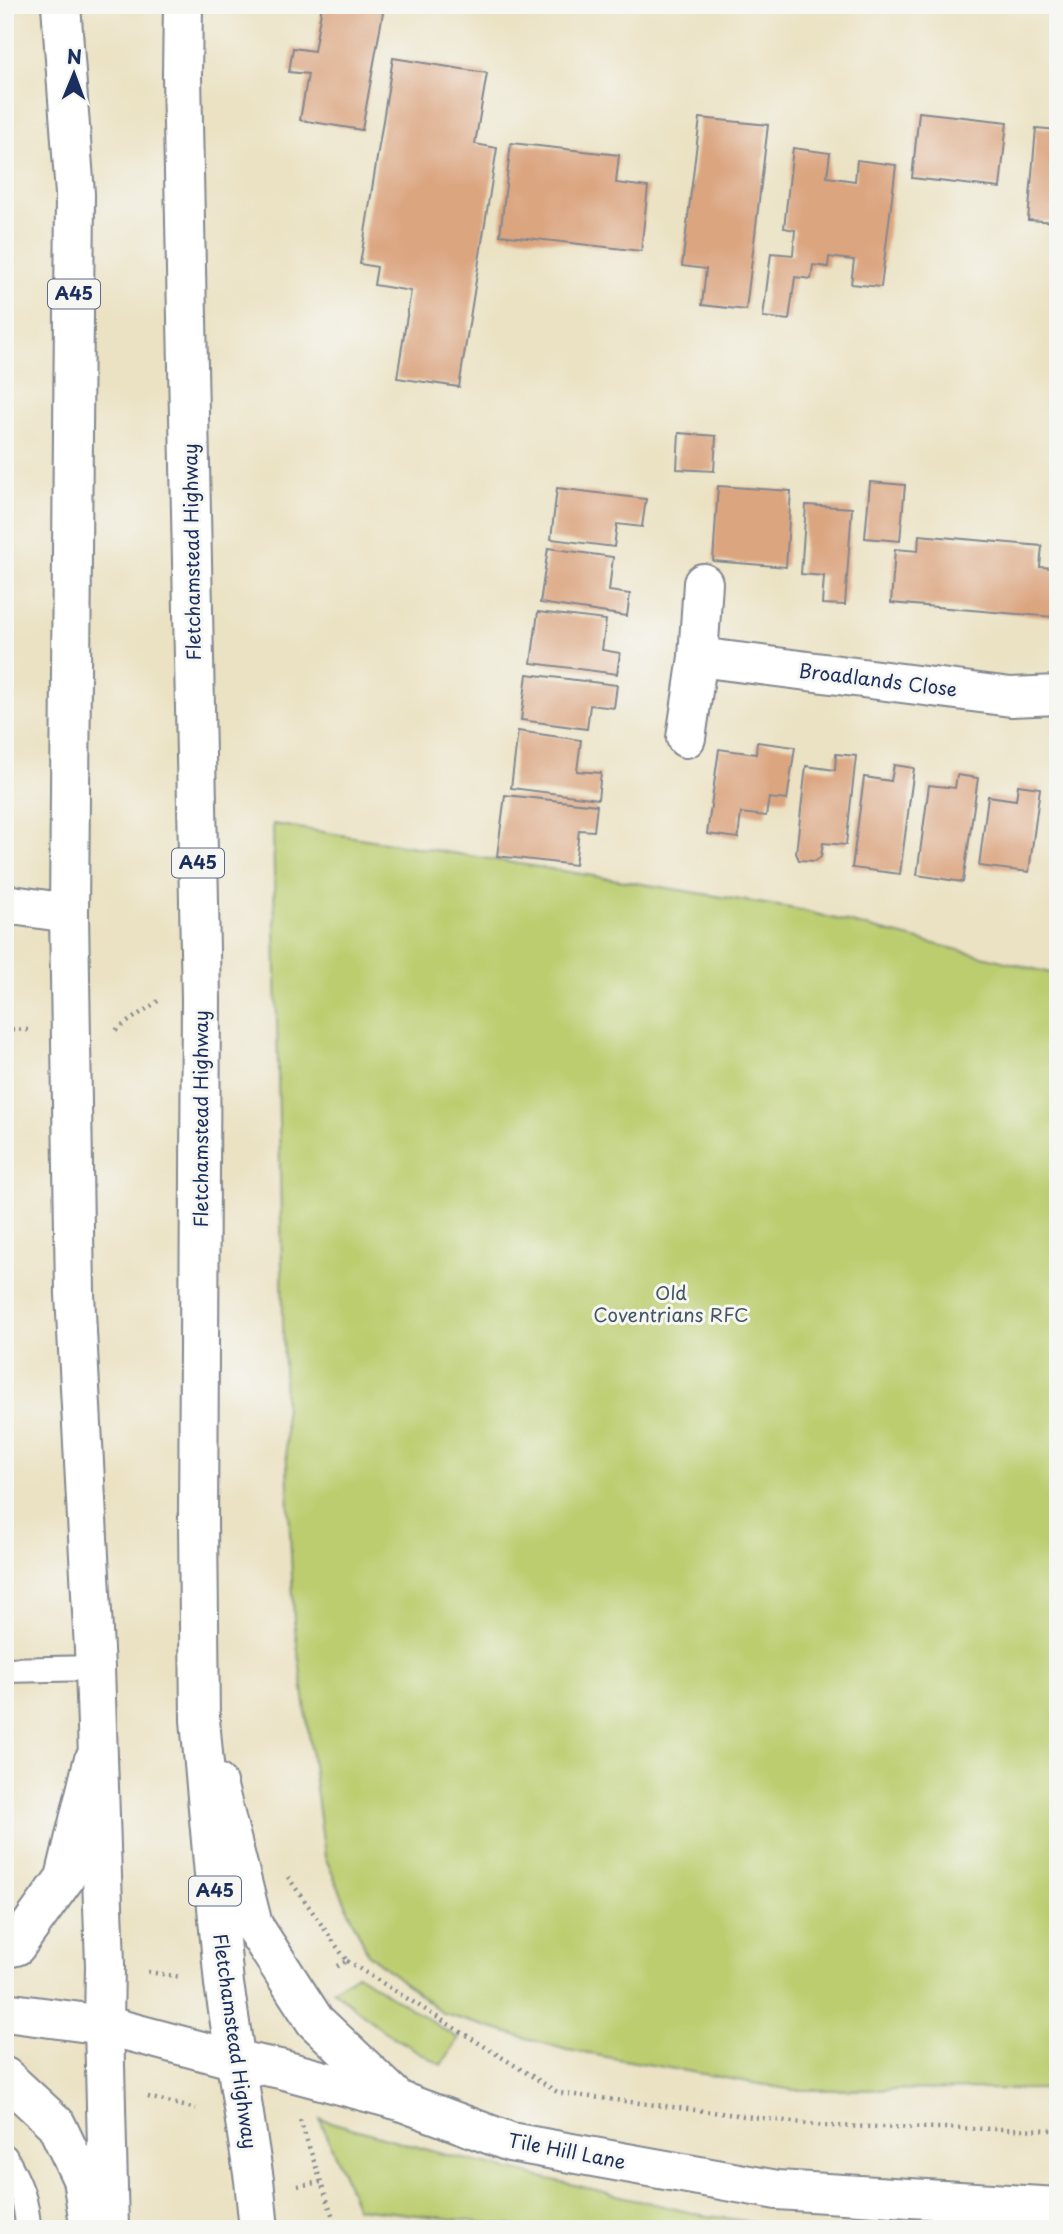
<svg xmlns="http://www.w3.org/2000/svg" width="1063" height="2234" font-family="'Playpen Sans',sans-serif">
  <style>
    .green { fill: #bccd70; stroke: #6c7e67; stroke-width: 2 }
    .building { fill: #dba580 }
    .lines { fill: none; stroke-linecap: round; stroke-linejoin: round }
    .lane-casing { stroke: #838890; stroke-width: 28 }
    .street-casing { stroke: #838890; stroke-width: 42 }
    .secondary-casing { stroke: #838890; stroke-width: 42 }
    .highway-casing { stroke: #838890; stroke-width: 42 }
    .path { stroke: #838890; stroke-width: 4.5; stroke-dasharray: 2 5; stroke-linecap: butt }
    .lane { stroke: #fff; stroke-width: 24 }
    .street { stroke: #fff; stroke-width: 38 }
    .secondary { stroke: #fff; stroke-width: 38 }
    .highway { stroke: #fff; stroke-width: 38 }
    .labels { text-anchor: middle; stroke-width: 6; stroke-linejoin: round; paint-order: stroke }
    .shield { fill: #f6f6f2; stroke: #5d6b8a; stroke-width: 2 }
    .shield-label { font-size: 18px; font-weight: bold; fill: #1b2f5e }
    .street-label { font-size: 19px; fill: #1b2f5e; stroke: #f6f6f2 }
    .park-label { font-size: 19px; fill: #435662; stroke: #f6f6f2 }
  </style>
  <rect width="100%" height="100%" fill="#f6f6f2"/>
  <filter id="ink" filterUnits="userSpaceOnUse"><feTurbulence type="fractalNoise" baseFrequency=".0143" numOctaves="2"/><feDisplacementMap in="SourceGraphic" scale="14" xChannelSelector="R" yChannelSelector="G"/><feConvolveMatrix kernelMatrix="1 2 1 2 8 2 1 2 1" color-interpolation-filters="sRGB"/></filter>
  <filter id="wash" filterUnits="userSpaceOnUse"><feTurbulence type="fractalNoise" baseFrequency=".00686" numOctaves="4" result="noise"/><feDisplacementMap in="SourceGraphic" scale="28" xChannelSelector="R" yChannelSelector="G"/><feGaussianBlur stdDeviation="1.57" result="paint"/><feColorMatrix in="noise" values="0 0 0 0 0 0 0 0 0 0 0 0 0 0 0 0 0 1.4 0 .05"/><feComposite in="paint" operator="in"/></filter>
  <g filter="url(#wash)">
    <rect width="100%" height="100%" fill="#ebe2c3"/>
    <g class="green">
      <polygon points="273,824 796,909 1058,975 1058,2089 793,2090 567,2050 444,2014 368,1954 325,1857 294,1621 285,1421"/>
      <polygon points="357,1974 459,2039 441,2065 382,2030 333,1990"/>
      <polygon points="320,2119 439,2153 701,2215 807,2229 539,2229 357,2208"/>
    </g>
    <g id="blocks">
      <g class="building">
        <polygon points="322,5 384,7 362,130 300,120 308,74 289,72 293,48 314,51"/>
        <polygon points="393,58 487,73 475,144 497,148 459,387 397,378 411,291 374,285 377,267 360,264"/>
        <polygon points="919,112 1007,122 1000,188 912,178"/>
        <polygon points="700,118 768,125 746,310 702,305 706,269 682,266"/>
        <polygon points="1036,128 1058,130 1058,222 1028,220"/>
        <polygon points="511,143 619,155 616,183 648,187 641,251 500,235"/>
        <polygon points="793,148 830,153 827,177 855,181 857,160 896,165 881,287 851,284 854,260 829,257 828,267 813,265 811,279 795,277 789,320 763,317 771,253 793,255 795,230 784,228"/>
        <polygon points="679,433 716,436 714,471 677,469"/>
        <polygon points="870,482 905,485 900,541 865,538"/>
        <polygon points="718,486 791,491 786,567 713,561"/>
        <polygon points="557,488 646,499 642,527 617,524 614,547 551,539"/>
        <polygon points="806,505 852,508 845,605 822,604 824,576 801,574"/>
        <polygon points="919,535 1042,546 1040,567 1057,568 1053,617 891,603 895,549 918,551"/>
        <polygon points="548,548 613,557 609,591 630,594 627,616 540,603"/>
        <polygon points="538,612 606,620 602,650 620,653 617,674 531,663"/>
        <polygon points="527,674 617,685 614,708 590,705 587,729 521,720"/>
        <polygon points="518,731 581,740 577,771 601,773 598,799 511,788"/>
        <polygon points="757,742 795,747 787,800 769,798 766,816 741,813 738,838 707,834 719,749 756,754"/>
        <polygon points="836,754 856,756 846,845 823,843 821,857 815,861 799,860 796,853 806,766 835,770"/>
        <polygon points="894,765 914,768 900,874 852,868 864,777 891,781"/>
        <polygon points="957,775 978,778 963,882 917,875 929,785 955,788"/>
        <polygon points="1018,785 1040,788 1029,872 979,866 988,796 1016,800"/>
        <polygon points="505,795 597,805 594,831 579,830 575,865 497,856"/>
      </g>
    </g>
  </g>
  <g filter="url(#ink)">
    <use href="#blocks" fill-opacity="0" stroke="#838890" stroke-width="2"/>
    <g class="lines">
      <g class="lane-casing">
        <g id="lane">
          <polyline points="5,1670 95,1668"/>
          <path d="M5,2157c14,25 22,43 23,72"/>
        </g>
      </g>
      <g class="street-casing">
        <g id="street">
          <polyline points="698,657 1011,697 1058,695"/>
          <polyline points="686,738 698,657 703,583"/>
          <polyline points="5,904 69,913"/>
        </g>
      </g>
      <g class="secondary-casing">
        <g id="secondary">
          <polyline points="217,1783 253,1925 315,2021 397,2099"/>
          <polyline points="5,1948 16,1946 65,1878 93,1762"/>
          <polyline points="5,2012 104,2025 236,2060 280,2069 400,2101 510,2142 777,2190 1058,2207"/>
          <polyline points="5,2077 56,2124 82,2179 90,2229"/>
        </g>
      </g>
      <g class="highway-casing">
        <g id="highway">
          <polyline points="61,5 75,194 69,913 75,1294 95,1668 105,1965 104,2025 109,2229"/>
          <polyline points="183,5 182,75 201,999 198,1523 200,1720 224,1984 254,2180 259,2229"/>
        </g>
      </g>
      <g class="path">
        <polyline points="5,1029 28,1030"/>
        <polyline points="116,1030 158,1001"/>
        <polyline points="5,1586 6,1634"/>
        <polyline points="5,1813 7,1706"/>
        <polyline points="288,1877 347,1961 333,1968"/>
        <polyline points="347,1961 559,2093 825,2126 1058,2130"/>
        <polyline points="148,1972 181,1977"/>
        <polyline points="148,2097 196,2109"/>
        <polyline points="300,2120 337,2229"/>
        <polyline points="298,2186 321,2182"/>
      </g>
      <use href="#lane" class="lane"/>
      <use href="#street" class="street"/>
      <use href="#secondary" class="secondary"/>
      <use href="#highway" class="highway"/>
    </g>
  </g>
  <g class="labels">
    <g class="shield">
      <rect x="48" y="279.5" width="52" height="29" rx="5"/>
      <rect x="172" y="848.5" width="52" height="29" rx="5"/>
      <rect x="189" y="1876.5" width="52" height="29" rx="5"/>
    </g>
    <g class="shield-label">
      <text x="74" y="300">A45</text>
      <text x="198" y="869">A45</text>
      <text x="215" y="1897">A45</text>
    </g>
    <g class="street-label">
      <text transform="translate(192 552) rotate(-91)" y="7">Fletchamstead Highway</text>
      <text transform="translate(878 680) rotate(7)" y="7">Broadlands Close</text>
      <text transform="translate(201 1119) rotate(-90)" y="7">Fletchamstead Highway</text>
      <text transform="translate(235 2041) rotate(82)" y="7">Fletchamstead Highway</text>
      <text transform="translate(567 2151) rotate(11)" y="7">Tile Hill Lane</text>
    </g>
    <g class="park-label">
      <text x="671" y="1300">Old<tspan x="671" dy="22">Coventrians RFC</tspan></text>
    </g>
  </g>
  <rect width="1063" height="2234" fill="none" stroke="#f6f6f2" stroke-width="28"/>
  <g transform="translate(74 74) rotate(1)" stroke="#f6f6f2" stroke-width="5" paint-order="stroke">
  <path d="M0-5L12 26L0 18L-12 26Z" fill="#1b2f5e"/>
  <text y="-10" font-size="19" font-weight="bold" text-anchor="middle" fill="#1b2f5e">N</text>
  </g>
</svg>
